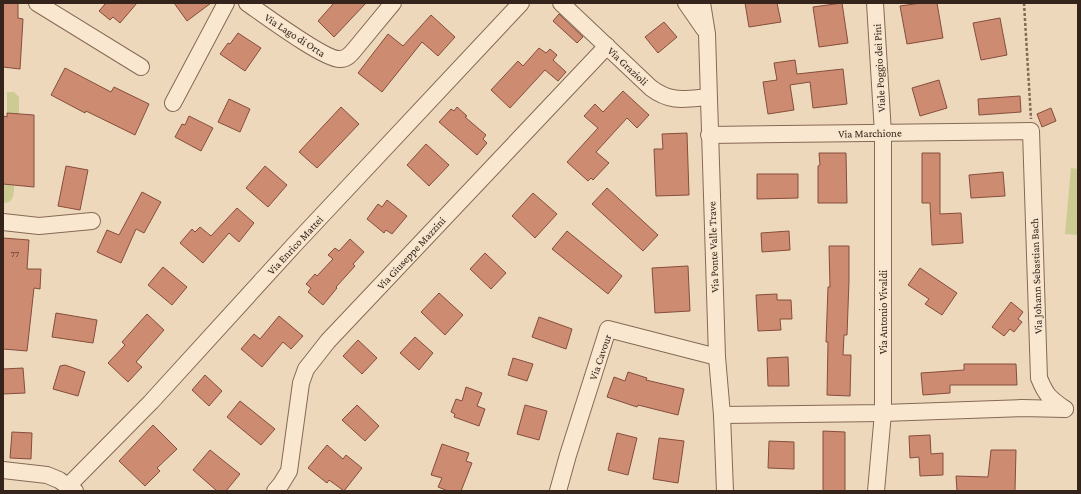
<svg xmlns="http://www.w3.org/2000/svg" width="1081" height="494" font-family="'Crimson Pro',serif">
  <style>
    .green { fill: #cccb91 }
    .building { fill: #cd8b71; stroke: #854e3b }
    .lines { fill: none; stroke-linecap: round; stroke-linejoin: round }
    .minor-casing { stroke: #866956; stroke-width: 18 }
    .path { stroke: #866956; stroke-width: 2.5; stroke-dasharray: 3 2; stroke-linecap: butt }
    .minor { stroke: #f9e7cf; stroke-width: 16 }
    .labels { text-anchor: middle; stroke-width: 3; stroke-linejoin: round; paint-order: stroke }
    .number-label { font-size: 9px; fill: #5b3e30 }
    .street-label { font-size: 11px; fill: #35241b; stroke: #f6e4cc }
  </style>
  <rect width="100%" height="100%" fill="#eed8bc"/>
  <g class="green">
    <polygon points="7,92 14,92 19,97 19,114 7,113"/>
    <polygon points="1071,168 1078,169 1078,235 1065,234"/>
    <path d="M3,184l11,1c0,9 0,18 -11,18z"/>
  </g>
  <g class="building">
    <polygon points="3,3 18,3 18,18 23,19 20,69 3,67"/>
    <polygon points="106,3 137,3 120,23 113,17 110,20 99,11"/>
    <polygon points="174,3 211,3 187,21"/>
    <polygon points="334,3 366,3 334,37 318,21"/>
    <polygon points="745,3 777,3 781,22 749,27"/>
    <polygon points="842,3 848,43 819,47 813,7"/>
    <polygon points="921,3 937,3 943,38 907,44 900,6"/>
    <polygon points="559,14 583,37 577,43 553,21"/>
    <polygon points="431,15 455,37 438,56 422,42 382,92 358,73 388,34 403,46"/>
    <polygon points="1000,18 1007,55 981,60 973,23"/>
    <polygon points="664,22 677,37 658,53 645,37"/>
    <polygon points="238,33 261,48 245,71 220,54 228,43 230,44"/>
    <polygon points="539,48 546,53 550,49 557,55 553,60 566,72 558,81 545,70 510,108 491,90 518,61 523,66"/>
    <polygon points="795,60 797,74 843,69 847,104 813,108 810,82 790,85 794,110 768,114 763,82 777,80 774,63"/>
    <polygon points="65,68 111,92 114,87 149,104 135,135 86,111 85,113 51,95"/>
    <polygon points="939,80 947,108 920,116 912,88"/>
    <polygon points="623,91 649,115 637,128 627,118 596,152 609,163 593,180 591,178 588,181 567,162 598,128 584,116 595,104 603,112"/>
    <polygon points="1020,96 1021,112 979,115 978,99"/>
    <polygon points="229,99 250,109 240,132 218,122"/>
    <polygon points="341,107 359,124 317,168 299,152"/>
    <polygon points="457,107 467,116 465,117 486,135 483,139 487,143 477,155 439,122 451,109 454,111"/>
    <polygon points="1051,108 1056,121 1042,127 1037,114"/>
    <polygon points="7,113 34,115 34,187 3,184 3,116 7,117"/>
    <polygon points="189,116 213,128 201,151 175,137 182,124 185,125"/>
    <polygon points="687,133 689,195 656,196 654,149 663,149 662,134"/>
    <polygon points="426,144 449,165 429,186 407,165"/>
    <polygon points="819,153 846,153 847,203 818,203 818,166 820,165"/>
    <polygon points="922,153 940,153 940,214 961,213 963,243 932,245 930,203 922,203"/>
    <polygon points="66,166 88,170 80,210 58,206"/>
    <polygon points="265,166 287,185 268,207 246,188"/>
    <polygon points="1003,172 1005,196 971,198 969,175"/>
    <polygon points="757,174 798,174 798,198 757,199"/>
    <polygon points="607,188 658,235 643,251 592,204"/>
    <polygon points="142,192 161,202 144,233 136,229 121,263 97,252 107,230 119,235"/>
    <polygon points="533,193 557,214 535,238 512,216"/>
    <polygon points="387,200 407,216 392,234 386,230 384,233 367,219 378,204 382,207"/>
    <polygon points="237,208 254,223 239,242 229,233 203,263 180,243 192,229 195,232 200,227 211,236"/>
    <polygon points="567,231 622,276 608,294 552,249"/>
    <polygon points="789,231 790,250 762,252 761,233"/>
    <polygon points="3,238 29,240 27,269 41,269 40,289 34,288 27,351 3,349"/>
    <polygon points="350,239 364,252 353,264 355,266 336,287 337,288 323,305 308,292 311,288 306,284 315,274 317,276 333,259 328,255 335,248 339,251"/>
    <polygon points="829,246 849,246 849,281 847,335 844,335 843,355 851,355 850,396 827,395 828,342 826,342 828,287 830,287"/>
    <polygon points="485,253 506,273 491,289 470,269"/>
    <polygon points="688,266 690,311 655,313 652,268"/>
    <polygon points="163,267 187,287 172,305 148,285"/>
    <polygon points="920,268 957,293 942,315 925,304 929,299 908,285"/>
    <polygon points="439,293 463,315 445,335 421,312"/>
    <polygon points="777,294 777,300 791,300 792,319 780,319 781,330 758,331 756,295"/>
    <polygon points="1011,302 1023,312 1018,319 1022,322 1014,332 1010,329 1004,336 992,327"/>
    <polygon points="56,313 97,320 93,343 52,337"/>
    <polygon points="147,314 164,330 136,362 142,367 128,382 108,363 125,345 122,342"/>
    <polygon points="279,316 303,336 291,349 283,342 262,367 241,349 254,334 260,339"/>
    <polygon points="539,317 572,329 566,349 532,337"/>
    <polygon points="415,337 433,353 419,370 400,353"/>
    <polygon points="358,340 377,358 362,374 343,356"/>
    <polygon points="788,357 789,386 768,386 767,358"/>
    <polygon points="513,358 533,364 527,381 508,375"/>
    <polygon points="964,364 1016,364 1017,385 950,385 950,393 923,395 921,373 964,370"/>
    <polygon points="65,365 85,372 78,396 53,389 60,366"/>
    <polygon points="23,368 25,393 3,394 3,369"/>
    <polygon points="628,372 647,378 646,380 684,389 678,415 638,405 637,407 607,397 614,377 625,381"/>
    <polygon points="205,375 222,391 209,406 192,390"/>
    <polygon points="466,387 482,393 477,406 485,409 479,426 454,417 455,414 451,412 456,399 462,401"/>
    <polygon points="240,401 275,429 261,445 227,417"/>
    <polygon points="357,405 379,426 365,441 342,420"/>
    <polygon points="525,405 547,411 539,440 517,434"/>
    <polygon points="153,425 177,449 157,468 160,471 145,486 119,461"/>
    <polygon points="823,431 845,432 845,491 823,491"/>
    <polygon points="12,432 32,433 31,459 10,458"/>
    <polygon points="617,433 637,438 628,475 608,470"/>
    <polygon points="930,435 931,454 943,453 943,475 920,476 919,457 910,458 909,436"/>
    <polygon points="659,438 684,441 678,483 653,479"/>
    <polygon points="769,441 794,442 794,469 768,468"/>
    <polygon points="442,444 469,453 466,461 472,463 461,491 448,491 438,487 442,478 431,475"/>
    <polygon points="327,445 343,459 346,455 362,468 344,491 329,480 327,483 308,468"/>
    <polygon points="210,450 240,474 226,491 217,491 193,470"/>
    <polygon points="991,450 1016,450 1015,491 957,491 956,476 988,477"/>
  </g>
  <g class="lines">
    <g class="minor-casing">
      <g id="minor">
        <polyline points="37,3 141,67"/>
        <path d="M247,3c16,11 78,57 93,56 7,0 11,-5 15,-10l38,-46"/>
        <path d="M561,3l90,85c20,15 34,11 57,9"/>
        <polyline points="686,3 704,29"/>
        <polyline points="702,3 707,34 717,357 722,415 725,491"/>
        <polyline points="875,3 883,133 883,413 876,491"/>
        <polyline points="173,103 226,3"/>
        <path d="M709,135l322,-4 8,247c7,17 10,20 26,31"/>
        <polyline points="3,222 39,226 92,221"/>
        <polyline points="722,415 883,413 1022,408 1065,409"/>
        <polyline points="3,470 47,475 59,480 75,491"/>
        <polyline points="68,486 151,402 295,244 521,3"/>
        <polyline points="275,491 281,484 289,471 301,383 306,369 328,341 607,46"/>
        <polyline points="558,491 568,455 608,329 717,357"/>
      </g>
    </g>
    <polyline class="path" points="1024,3 1031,119"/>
    <use href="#minor" class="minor"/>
  </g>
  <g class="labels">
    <g class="number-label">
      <text x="15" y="257">77</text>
    </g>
    <g class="street-label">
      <text transform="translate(295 35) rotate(33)" y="4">Via Lago di Orta</text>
      <text transform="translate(628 66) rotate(43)" y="4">Via Grazioli</text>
      <text transform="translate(879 68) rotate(-93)" y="4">Viale Poggio dei Pini</text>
      <text transform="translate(870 133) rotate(-1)" y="4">Via Marchione</text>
      <text transform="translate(295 245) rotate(-47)" y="4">Via Enrico Mattei</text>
      <text transform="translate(713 247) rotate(-92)" y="4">Via Ponte Valle Trave</text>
      <text transform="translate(411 253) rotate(-47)" y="4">Via Giuseppe Mazzini</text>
      <text transform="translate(1036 276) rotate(-92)" y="4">Via Johann Sebastian Bach</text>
      <text transform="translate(883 312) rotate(-90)" y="4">Via Antonio Vivaldi</text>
      <text transform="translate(600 357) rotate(-71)" y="4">Via Cavour</text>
    </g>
  </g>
  <rect width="1081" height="494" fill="none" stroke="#35241b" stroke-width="8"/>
</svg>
